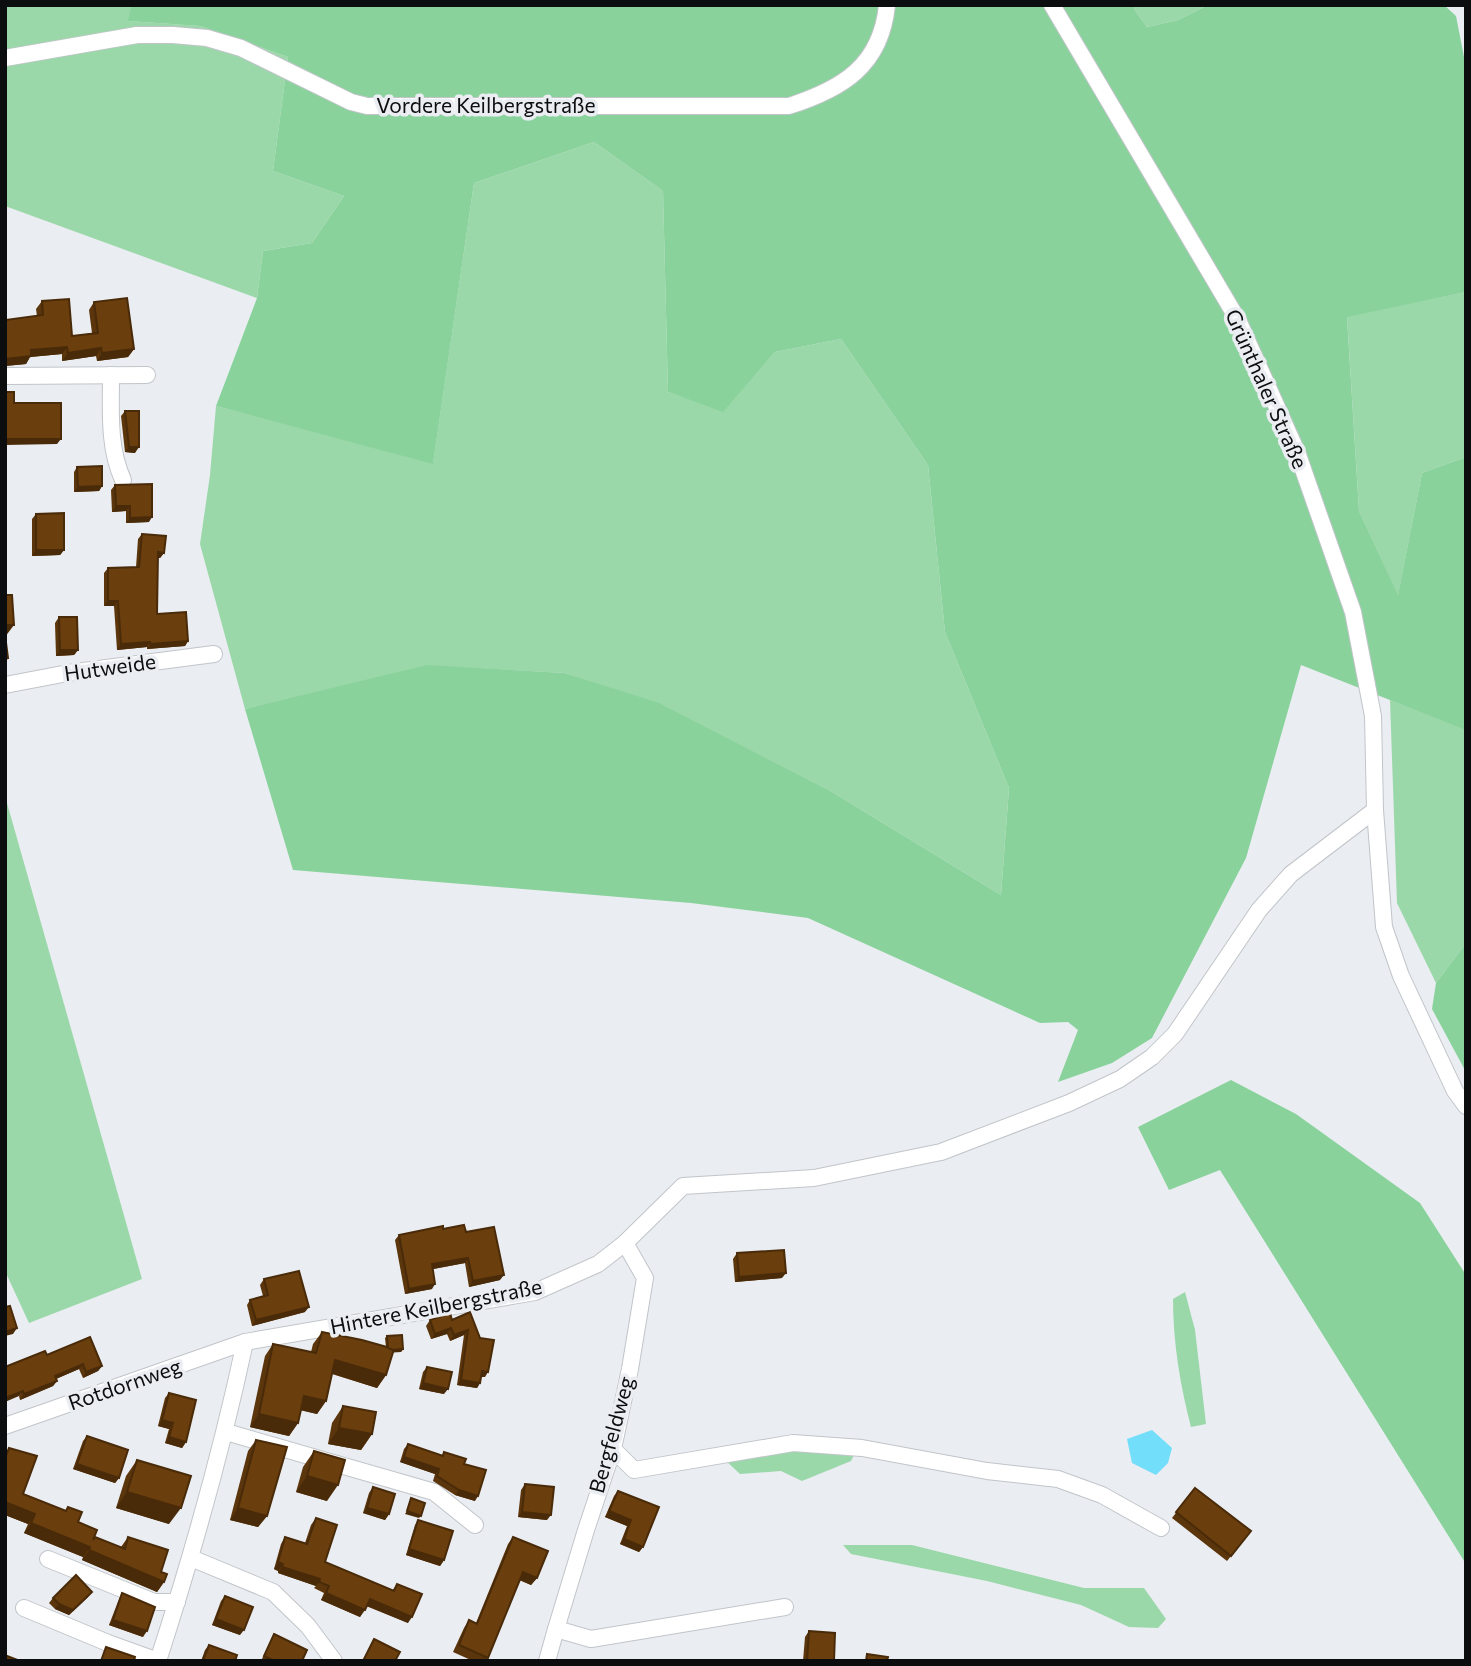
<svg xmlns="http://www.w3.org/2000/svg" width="1471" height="1666" font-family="Commissioner,sans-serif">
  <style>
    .green { fill: #9bd8a9 }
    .forest { fill: #8ad29c }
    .water { fill: #73defa }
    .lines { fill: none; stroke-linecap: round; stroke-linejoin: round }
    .minor-casing { stroke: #c1c5c9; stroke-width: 18 }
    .minor { stroke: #fff; stroke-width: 16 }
    .wall { fill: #5b350b }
    .shaded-wall { fill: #4a2b09 }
    .building { fill: #6a3e0d; stroke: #4a2b09; stroke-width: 2 }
    .labels { text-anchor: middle; stroke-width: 7; stroke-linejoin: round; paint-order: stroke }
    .street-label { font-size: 21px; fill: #0c0d0f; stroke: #eaedf2 }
  </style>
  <rect width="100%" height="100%" fill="#eaedf2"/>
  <g class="green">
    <polygon points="5,5 131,5 129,21 200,26 288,57 273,171 344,196 312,243 263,251 257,298 5,206"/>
    <polygon points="1134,5 1208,5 1178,20 1147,27 1134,9"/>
    <polygon points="594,142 663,191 668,392 723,411 775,352 841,339 928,465 945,632 1009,788 1001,895 829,790 664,706 565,673 432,666 245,709 200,544 210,475 216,406 433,463 474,183"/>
    <polygon points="1466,292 1466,457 1422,473 1398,596 1359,511 1347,316"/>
    <polygon points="1390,700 1466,729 1466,943 1436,983 1397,903"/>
    <polygon points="5,796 142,1279 29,1323 5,1271"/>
    <path d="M1185,1292l10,38 11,94 -15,3c-11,-42 -18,-85 -18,-128z"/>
    <polygon points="799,1451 855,1453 851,1461 802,1481 781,1471 740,1474 724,1459"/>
    <polygon points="843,1545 912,1545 1084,1588 1144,1588 1166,1619 1158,1628 1129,1627 1081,1605 987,1581 851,1554"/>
  </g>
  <g class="forest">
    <polygon points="131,5 1134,5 1134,9 1147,27 1178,20 1208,5 1444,5 1456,16 1466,67 1466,292 1347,317 1359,511 1398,595 1422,473 1466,457 1466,730 1301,665 1246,858 1152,1038 1112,1063 1058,1082 1078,1030 1068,1022 1040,1023 808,918 691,903 293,870 245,709 427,665 565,673 659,703 829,790 1001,895 1009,788 945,632 928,465 841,339 775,352 723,412 668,392 663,191 594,142 474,183 433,464 216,406 257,298 263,251 312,243 344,196 273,171 288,57 200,26 128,21"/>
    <polygon points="1466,943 1466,1072 1432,1009 1436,983"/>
    <polygon points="1231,1080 1296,1114 1420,1203 1466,1275 1466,1564 1220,1170 1169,1190 1138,1127"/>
  </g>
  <polygon class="water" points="1152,1430 1172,1448 1168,1463 1156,1475 1132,1463 1127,1439"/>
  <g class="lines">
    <g class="minor-casing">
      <g id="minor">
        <polyline points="1052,5 1238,320 1297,452 1353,612 1373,716 1375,810 1384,927 1401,976 1455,1091 1466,1106"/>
        <path d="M5,58l132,-23h36l34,3 34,10 110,54 16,4h422c53,-17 92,-40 98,-101"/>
        <path d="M111,375c0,36 -3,72 12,105"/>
        <polyline points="5,376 147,375"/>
        <polyline points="5,685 68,673 214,654"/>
        <polyline points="625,1243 645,1278 630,1369 613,1449 586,1530 556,1629 591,1639 785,1607"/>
        <polyline points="5,1426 245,1342 535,1292 598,1264 625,1243 683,1186 814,1178 941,1152 1069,1103 1120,1079 1152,1057 1175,1034 1259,910 1291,874 1375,810"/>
        <polyline points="226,1432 434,1492 475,1525"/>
        <polyline points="613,1449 634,1470 793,1443 862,1448 987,1471 1058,1479 1102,1495 1161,1528"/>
        <polyline points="191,1558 273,1592 308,1626 334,1661"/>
        <polyline points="48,1559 154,1602 177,1602"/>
        <polyline points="24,1608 108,1643 158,1661"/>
        <path d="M158,1661c34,-105 64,-211 87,-319"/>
        <polyline points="547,1661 556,1629"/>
      </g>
    </g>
    <use href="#minor" class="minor"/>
  </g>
  <g class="wall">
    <polygon points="42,301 72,336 92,333 89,310 94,302 134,349 128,357 97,361 96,356 62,361 62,354 30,357 26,364 5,366 5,320 37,316 36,309"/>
    <polygon points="125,411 135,453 125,452 121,416"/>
    <polygon points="77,467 102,486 99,491 74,492 74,472"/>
    <polygon points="115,485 149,522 126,523 126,511 112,512 111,490"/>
    <polygon points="36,514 64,550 60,555 32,556 32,519"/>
    <polygon points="142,534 164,553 160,558 158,558 157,614 188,641 185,646 147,649 147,647 117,650 114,606 104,606 104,573 108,568 136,567 138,539"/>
    <polygon points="59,617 78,650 74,655 56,656 55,623"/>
    <polygon points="443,1229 466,1232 500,1280 469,1287 465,1263 433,1269 432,1289 405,1294 395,1240 399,1235"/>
    <polygon points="737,1253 782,1278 735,1282 733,1259"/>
    <polygon points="264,1279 305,1312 252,1326 247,1305 250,1300 263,1296 260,1285"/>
    <polygon points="470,1312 485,1377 481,1377 480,1383 477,1388 457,1385 464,1335 450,1341 447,1334 431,1339 426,1326 430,1320 452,1320"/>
    <polygon points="322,1332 386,1347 385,1338 387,1336 403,1349 401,1352 393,1352 386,1375 377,1388 332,1374 326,1401 317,1414 301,1410 298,1423 289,1436 250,1427 265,1356 273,1344 311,1352 313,1344"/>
    <polygon points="47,1355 102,1366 98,1371 83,1378 79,1369 56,1379 57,1381 53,1386 20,1400 19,1396"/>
    <polygon points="427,1367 444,1394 419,1389 423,1372"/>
    <polygon points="169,1393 186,1442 182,1448 165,1443 169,1429 158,1426 165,1398"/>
    <polygon points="343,1406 372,1434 361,1450 328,1444 332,1423"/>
    <polygon points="87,1436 119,1478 115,1483 73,1469 83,1441"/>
    <polygon points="256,1440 267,1516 258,1527 230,1520 248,1451"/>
    <polygon points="408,1444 442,1455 444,1452 464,1464 475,1501 455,1495 433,1481 435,1474 400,1462 404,1449"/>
    <polygon points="9,1448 23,1494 65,1511 68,1507 78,1522 94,1537 121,1547 128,1537 161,1572 164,1582 157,1592 82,1560 83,1557 24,1533 28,1524 5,1515 5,1454"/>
    <polygon points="314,1451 327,1501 296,1492 303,1467"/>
    <polygon points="137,1460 169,1524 116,1508 126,1476"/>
    <polygon points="525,1484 547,1520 518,1517 521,1490"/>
    <polygon points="373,1487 389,1514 385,1520 363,1513 369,1493"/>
    <polygon points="1195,1488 1251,1531 1227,1561 1172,1518"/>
    <polygon points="618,1491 643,1547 639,1552 620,1544 627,1526 605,1517 614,1496"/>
    <polygon points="316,1518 325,1562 392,1591 397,1584 408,1623 366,1606 360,1617 321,1600 324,1593 314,1588 316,1586 278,1573 278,1571 274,1569 281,1544 285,1537 305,1543 311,1525"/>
    <polygon points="418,1520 444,1560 440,1566 406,1555 415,1525"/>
    <polygon points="513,1537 537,1578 531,1585 519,1580 488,1658 486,1661 473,1661 453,1652 464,1628 469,1620 476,1623 508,1544"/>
    <polygon points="122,1593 143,1637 109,1625 119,1599"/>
    <polygon points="225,1596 240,1635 212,1625 221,1601"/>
    <polygon points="88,1597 69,1615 55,1609 49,1603 53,1598"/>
    <polygon points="809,1631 834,1661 803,1661 805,1637"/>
    <polygon points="274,1634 302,1661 261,1661"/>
    <polygon points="209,1645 235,1661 201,1661 205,1650"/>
  </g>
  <g class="shaded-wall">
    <polygon points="67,347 62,354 30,357 26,364 5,366 6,359 31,350"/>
    <polygon points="101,348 96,356 62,361 68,353"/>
    <polygon points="134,349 128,357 97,361 102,353"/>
    <polygon points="6,439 61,439 57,444 5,445"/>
    <polygon points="129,447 139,447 135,453 125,452"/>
    <polygon points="102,486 99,491 74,492 78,487"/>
    <polygon points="116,506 130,506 126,511 112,512"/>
    <polygon points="152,517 149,522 126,523 130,518"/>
    <polygon points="36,550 64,550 60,555 32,556"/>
    <polygon points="158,552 164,553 160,558 155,558"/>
    <polygon points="108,601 118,601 114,606 104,606"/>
    <polygon points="5,625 14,625 5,637"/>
    <polygon points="188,641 185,646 147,649 151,644"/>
    <polygon points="150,642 147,647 117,650 121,644"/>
    <polygon points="60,650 78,650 74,655 56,656"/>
    <polygon points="468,1258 465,1263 428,1270 432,1264"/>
    <polygon points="786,1273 782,1278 735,1282 739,1277"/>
    <polygon points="504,1275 500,1280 469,1287 473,1281"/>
    <polygon points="435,1284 432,1289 405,1294 409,1289"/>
    <polygon points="309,1307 305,1312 252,1326 256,1320"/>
    <polygon points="17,1328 13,1334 5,1336 5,1332"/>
    <polygon points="451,1328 447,1334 431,1339 435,1334"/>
    <polygon points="468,1330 464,1335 450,1341 454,1335"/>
    <polygon points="403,1349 401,1352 386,1353 388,1350"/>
    <polygon points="335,1360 386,1375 377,1388 327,1372"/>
    <polygon points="83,1364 79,1369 51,1381 55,1376"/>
    <polygon points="102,1366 98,1371 83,1378 86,1372"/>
    <polygon points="482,1371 488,1372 485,1377 478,1377"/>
    <polygon points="461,1380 480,1383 477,1388 457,1385"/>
    <polygon points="57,1381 53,1386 20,1400 24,1394"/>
    <polygon points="423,1383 448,1389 444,1394 419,1389"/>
    <polygon points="23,1391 19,1396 5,1402 5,1398"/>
    <polygon points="304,1396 326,1401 317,1414 295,1409"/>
    <polygon points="259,1414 298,1423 289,1436 250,1427"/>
    <polygon points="162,1420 173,1423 169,1429 158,1426"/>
    <polygon points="339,1428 372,1434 361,1450 328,1444"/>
    <polygon points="169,1437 186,1442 182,1448 165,1443"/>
    <polygon points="404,1457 439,1469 435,1474 400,1462"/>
    <polygon points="77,1464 119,1478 115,1483 73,1469"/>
    <polygon points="307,1476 338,1485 327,1501 296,1492"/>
    <polygon points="459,1490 478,1496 475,1501 455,1495"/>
    <polygon points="127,1492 181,1508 169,1524 116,1508"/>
    <polygon points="5,1502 35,1514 28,1524 5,1515"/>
    <polygon points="238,1508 267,1516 258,1527 230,1520"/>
    <polygon points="367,1508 389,1514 385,1520 363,1513"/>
    <polygon points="407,1511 421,1516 419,1518 405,1514"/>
    <polygon points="609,1511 631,1520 627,1526 605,1517"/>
    <polygon points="522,1512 551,1515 547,1520 518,1517"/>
    <polygon points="31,1523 90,1547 83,1557 24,1533"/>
    <polygon points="624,1539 643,1547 639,1552 620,1544"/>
    <polygon points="409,1549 444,1560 440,1566 406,1555"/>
    <polygon points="89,1550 164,1582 157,1592 82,1560"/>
    <polygon points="278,1562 283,1564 278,1571 274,1569"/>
    <polygon points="282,1567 320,1579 316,1586 278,1573"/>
    <polygon points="523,1572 537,1578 531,1585 518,1579"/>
    <polygon points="92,1592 88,1597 69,1615 55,1609 59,1604"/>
    <polygon points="326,1593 365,1610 360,1617 321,1600"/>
    <polygon points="370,1599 412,1617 408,1623 365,1605"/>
    <polygon points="216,1619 244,1630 240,1635 212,1625"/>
    <polygon points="113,1620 147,1631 143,1637 109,1625"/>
  </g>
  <g class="building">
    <polygon points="127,298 134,349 102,353 101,348 68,353 67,347 31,350 31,356 6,359 5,320 43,315 42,301 69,299 72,336 98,333 94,302"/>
    <polygon points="5,392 14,392 14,403 61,403 61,439 6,439 7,443 5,443"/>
    <polygon points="125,411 139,411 139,447 129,447"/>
    <polygon points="102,466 102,486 78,487 77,467"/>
    <polygon points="152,484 152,517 130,518 130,506 116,506 115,485"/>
    <polygon points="64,513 64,550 36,550 36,514"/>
    <polygon points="142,534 166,536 164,553 158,552 157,614 186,612 188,641 151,644 150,642 121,644 118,601 108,601 108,568 139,567"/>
    <polygon points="5,595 12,595 14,625 5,625"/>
    <polygon points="59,617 77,617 78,650 60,650"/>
    <polygon points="5,635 8,658 5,659"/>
    <polygon points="464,1225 466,1232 494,1227 504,1275 473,1281 468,1258 432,1264 435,1284 409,1289 399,1235 443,1226 443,1229"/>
    <polygon points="784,1250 786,1273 739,1277 737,1253"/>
    <polygon points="299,1271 309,1307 256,1320 250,1300 268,1295 264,1279"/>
    <polygon points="10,1306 17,1328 5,1332 5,1307"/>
    <polygon points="470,1312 480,1338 494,1340 488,1372 482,1371 480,1383 461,1380 468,1330 454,1335 451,1328 435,1334 430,1320 450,1313 452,1320"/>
    <polygon points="322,1332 362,1340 394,1349 386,1375 335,1360 326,1401 304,1396 298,1423 259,1414 273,1344 316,1353"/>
    <polygon points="402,1335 403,1349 393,1350 388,1348 387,1336"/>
    <polygon points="90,1337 102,1366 86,1372 83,1364 55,1376 57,1381 24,1394 23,1391 5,1398 5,1367 45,1351 47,1355"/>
    <polygon points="427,1367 452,1372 448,1389 423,1383"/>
    <polygon points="169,1393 196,1400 186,1442 169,1437 173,1423 162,1420"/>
    <polygon points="343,1406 376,1412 372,1434 339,1428"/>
    <polygon points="87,1436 128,1450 119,1478 77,1464"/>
    <polygon points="256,1440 287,1447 267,1516 238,1508"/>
    <polygon points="408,1444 443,1456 444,1452 466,1459 464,1464 486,1470 478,1496 459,1490 437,1476 439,1469 404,1457"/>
    <polygon points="9,1448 37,1456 23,1494 66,1511 68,1507 82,1512 78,1522 97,1530 93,1540 95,1537 125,1549 128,1537 168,1550 161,1572 167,1574 164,1582 89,1550 90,1547 31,1523 35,1514 5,1502 5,1458"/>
    <polygon points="314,1451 345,1460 338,1485 307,1476"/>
    <polygon points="137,1460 191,1476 181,1508 127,1492"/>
    <polygon points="525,1484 554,1487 551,1515 522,1512"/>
    <polygon points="373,1487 395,1494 389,1514 367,1508"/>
    <polygon points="1195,1488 1251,1531 1231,1556 1176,1512"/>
    <polygon points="618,1491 659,1507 643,1547 624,1539 631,1520 609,1511"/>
    <polygon points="411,1498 425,1503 421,1516 407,1511"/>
    <polygon points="316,1518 337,1525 325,1562 394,1591 397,1584 422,1594 412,1617 370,1599 365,1610 326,1593 329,1586 319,1582 320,1579 282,1567 283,1564 278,1562 285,1537 307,1544"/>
    <polygon points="418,1520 453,1531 444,1560 409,1549"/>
    <polygon points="513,1537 548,1551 537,1578 523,1572 488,1658 459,1645 469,1620 477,1624"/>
    <polygon points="76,1575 92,1592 73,1610 59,1604 53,1598"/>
    <polygon points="122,1593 155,1607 147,1631 113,1620"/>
    <polygon points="225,1596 253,1607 244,1630 216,1619"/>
    <polygon points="809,1631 835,1633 834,1661 807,1661"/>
    <polygon points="274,1634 307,1650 302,1661 274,1661 264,1656"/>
    <polygon points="374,1639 400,1652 395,1661 363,1661"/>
    <polygon points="209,1645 237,1655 235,1661 203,1661"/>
    <polygon points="106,1647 135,1657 134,1661 101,1661"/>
    <polygon points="867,1654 888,1657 887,1661 866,1661"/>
    <polygon points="7,1656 20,1661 5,1661"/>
  </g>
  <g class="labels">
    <g class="street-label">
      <text x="486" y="113">Vordere Keilbergstraße</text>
      <text transform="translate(1266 389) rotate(66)" y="7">Grünthaler Straße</text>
      <text transform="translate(110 668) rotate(-8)" y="7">Hutweide</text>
      <text transform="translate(436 1307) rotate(-11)" y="7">Hintere Keilbergstraße</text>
      <text transform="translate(125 1385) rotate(-19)" y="7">Rotdornweg</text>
      <text transform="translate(612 1435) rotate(-75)" y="7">Bergfeldweg</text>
    </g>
  </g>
  <rect width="1471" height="1666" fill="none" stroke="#0c0d0f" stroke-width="14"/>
</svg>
